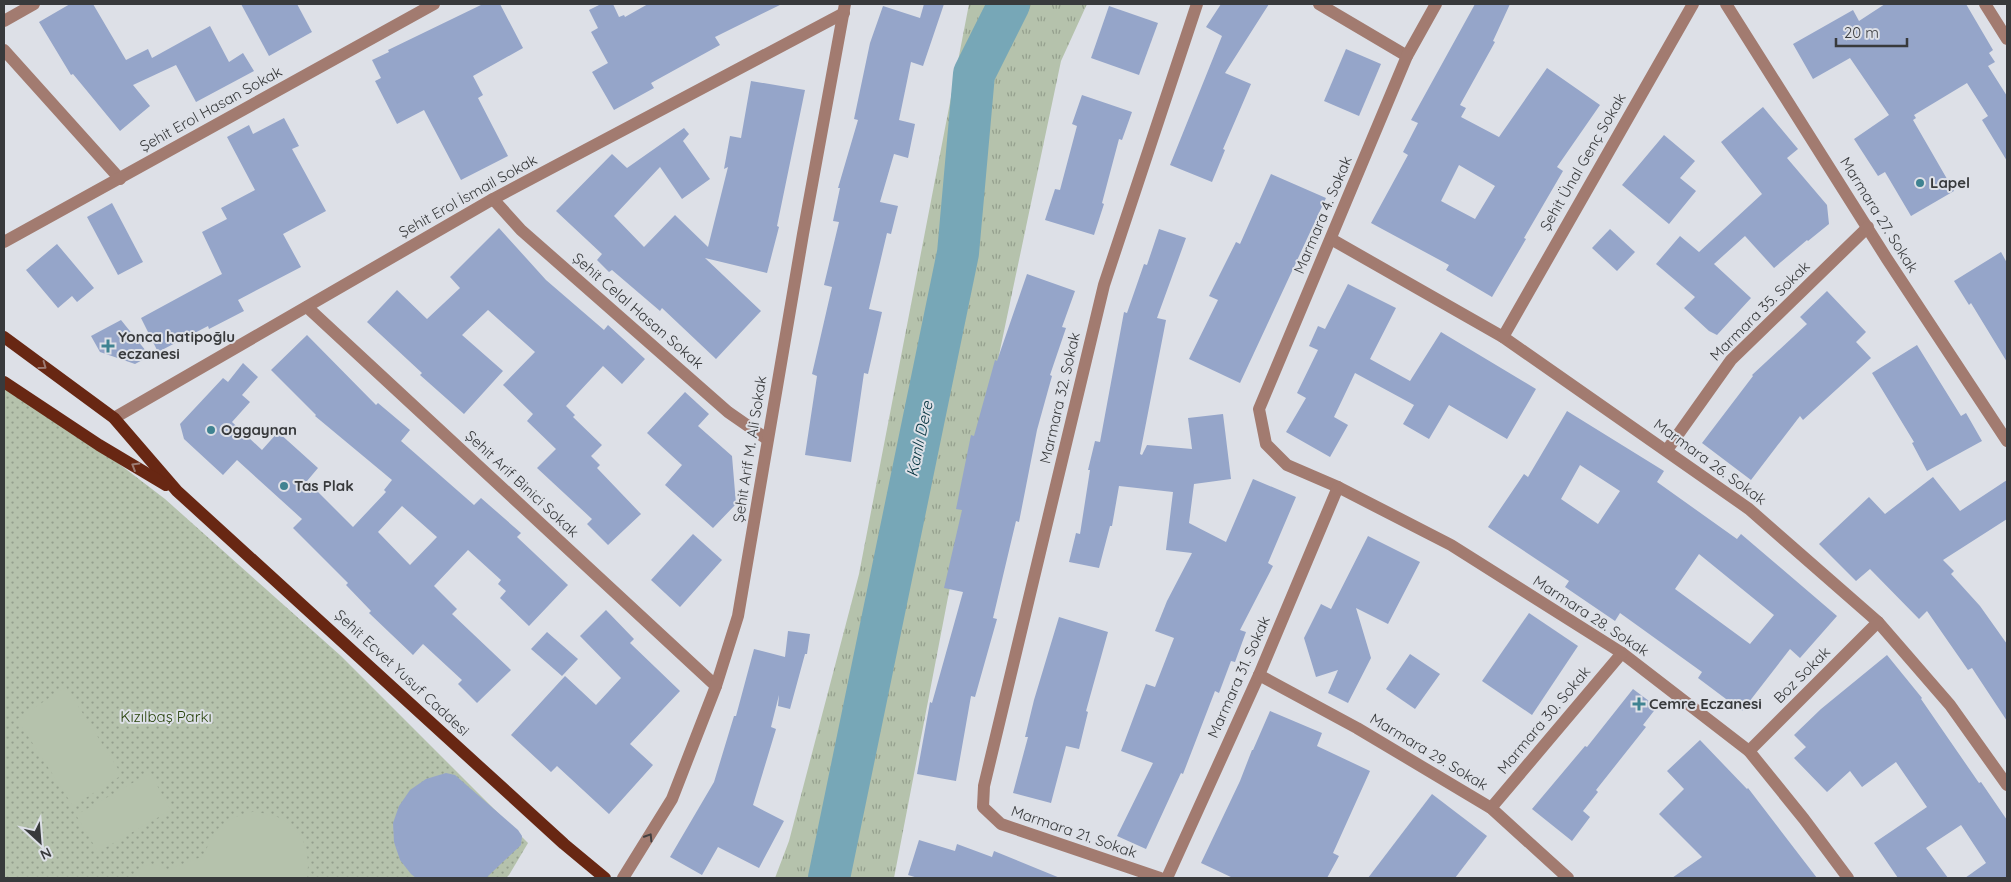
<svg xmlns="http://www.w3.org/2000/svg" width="2011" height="882" font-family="Quicksand,sans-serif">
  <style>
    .grass { fill: url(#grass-tufts) }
    .park { fill: url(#park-dots) }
    .pitch { fill: #b5c2ac }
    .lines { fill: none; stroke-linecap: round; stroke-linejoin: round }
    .river { stroke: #77a7b7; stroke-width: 42 }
    .building { fill: #95a5c9; fill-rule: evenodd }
    .minor { stroke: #a27b70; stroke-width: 12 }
    .major { stroke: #682713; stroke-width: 12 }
    .oneway { stroke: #9d7a72 }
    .oneway2 { stroke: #434041 }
    .poi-dot { fill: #3f8391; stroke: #dde0e7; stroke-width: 2 }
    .labels { text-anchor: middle; stroke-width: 4; stroke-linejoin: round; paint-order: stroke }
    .street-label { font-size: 15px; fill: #383a3c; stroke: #dde0e7 }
    .poi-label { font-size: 15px; font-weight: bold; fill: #383a3c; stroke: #dde0e7; text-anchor: start }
    .park-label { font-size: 15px; fill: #254008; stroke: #dde0e7 }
    .water-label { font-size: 16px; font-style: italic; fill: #03323e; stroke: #dde0e7 }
  </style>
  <defs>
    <pattern id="grass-tufts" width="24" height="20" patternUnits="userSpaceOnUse" patternTransform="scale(1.25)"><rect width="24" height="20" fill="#b5c2ac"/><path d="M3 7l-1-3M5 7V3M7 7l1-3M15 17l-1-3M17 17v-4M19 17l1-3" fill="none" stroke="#949f8d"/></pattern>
    <pattern id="park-dots" width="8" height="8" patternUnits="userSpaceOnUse" patternTransform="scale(1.25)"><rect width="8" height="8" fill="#b5c2ac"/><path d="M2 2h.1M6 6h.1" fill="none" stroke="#949f8d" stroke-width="1.8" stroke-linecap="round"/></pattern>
  </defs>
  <rect width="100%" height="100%" fill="#dde0e7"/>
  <polygon class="grass" points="969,4 1087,4 1061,61 949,592 894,878 775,878 789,841 859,574"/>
  <polygon class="park" points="4,376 165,499 341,656 528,843 509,875 506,878 4,878"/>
  <g class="pitch">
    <polygon points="66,687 122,775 73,806 17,719"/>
    <polygon points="150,773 171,810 98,852 76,815"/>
    <path d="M252,812c40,2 61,26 55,66h-173c5,-15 20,-17 32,-8l38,-14c9,-27 19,-37 48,-44z"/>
  </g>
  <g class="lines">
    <polyline class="river" points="829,878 958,253 974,74 1009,4"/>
  </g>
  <g class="building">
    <polygon points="70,4 93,4 126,60 148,49 152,58 210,26 229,62 243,53 254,71 196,102 176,65 133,85 150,106 120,131 73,74 71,75 39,22"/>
    <polygon points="241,4 297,4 312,32 269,56"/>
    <polygon points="483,4 500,4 523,48 473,76 483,95 478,98 508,156 461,180 424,110 397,124 375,81 381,78 372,60 389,52 388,50"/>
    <polygon points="601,4 613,4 619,17 624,15 625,17 648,4 782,4 715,37 720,45 651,83 654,88 614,110 592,72 608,63 591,32 598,28 589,10"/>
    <polygon points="924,4 944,4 923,66 911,62 899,120 915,124 908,158 894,154 880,202 898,206 891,234 887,233 869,309 882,312 868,374 864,373 851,462 805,455 817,376 812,374 832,287 824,285 839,222 833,221 840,188 838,188 858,120 854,119 870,43 883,6 920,18"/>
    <polygon points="1221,4 1269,4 1225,73 1251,84 1223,149 1225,150 1212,182 1170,165 1222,36 1206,27"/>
    <path d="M1475,4h35l-17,37 2,1 -35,63 6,3 -5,9 38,20 48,-69 53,37 -43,62 6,4 -39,67 2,1 -34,58 -46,-27 3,-5 -78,-42 37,-68 -5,-3 15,-29 -7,-3zM1459,165l36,21 -20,33 -34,-18z"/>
    <polygon points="1885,4 1966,4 1993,50 1989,53 1995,62 1988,66 2007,96 2007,161 1982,120 1988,116 1967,83 1914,115 1916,118 1913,120 1954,191 1911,216 1885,172 1878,176 1854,139 1889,115 1850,58 1813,79 1793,44 1853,10 1859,21"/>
    <polygon points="1109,6 1158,23 1139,75 1091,58"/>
    <polygon points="1346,49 1381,64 1359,116 1324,101"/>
    <polygon points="751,81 805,90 777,226 779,227 767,273 705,258 761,311 716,359 662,308 660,311 612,270 609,272 597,260 602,254 556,211 612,154 627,168 684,128 689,134 683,141 710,179 682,199 660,167 614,216 644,247 675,215 708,247 728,167 724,169 730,136 741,138"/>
    <polygon points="1082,95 1132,112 1122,140 1119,139 1102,203 1104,204 1094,235 1045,220 1055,189 1060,190 1077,126 1072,124"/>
    <polygon points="1763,107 1798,149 1787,158 1827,205 1829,224 1808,241 1807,240 1774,268 1745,236 1714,264 1751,298 1717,335 1709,331 1684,308 1695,297 1656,264 1680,236 1699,252 1762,194 1721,142"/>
    <polygon points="284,118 299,146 292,149 326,211 283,234 301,267 238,300 244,311 209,329 208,326 158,352 141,318 222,274 202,232 227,219 221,208 255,190 227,137 249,125 253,134"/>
    <polygon points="1664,135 1695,161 1680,178 1696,191 1669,224 1622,185"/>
    <polygon points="1271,174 1326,198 1240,383 1189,359 1218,300 1209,296 1236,242 1240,244"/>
    <polygon points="112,203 143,262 118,275 87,217"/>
    <polygon points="499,228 546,280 604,330 608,325 645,359 622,384 603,366 566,406 575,415 573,417 602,445 591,456 600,465 597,468 641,514 608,545 587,524 592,519 537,468 556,449 527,421 533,414 503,385 535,352 488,310 462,335 503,371 464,414 420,375 422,373 367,322 397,290 427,319 460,288 450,277"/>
    <polygon points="1159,229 1186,238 1157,318 1166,320 1140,454 1142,455 1147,445 1192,449 1188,418 1223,414 1231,479 1194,484 1189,523 1226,542 1253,479 1296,497 1268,563 1273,566 1240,630 1246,632 1235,662 1231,661 1219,693 1215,691 1183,774 1181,773 1146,849 1117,836 1153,763 1121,751 1146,684 1155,687 1174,638 1155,631 1167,601 1192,553 1166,550 1173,492 1119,486 1112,526 1110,526 1099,568 1069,562 1076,533 1080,534 1090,470 1088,470 1095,441 1100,442 1124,312 1127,313 1144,264 1147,265"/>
    <polygon points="1610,229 1635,252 1617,271 1592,248"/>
    <polygon points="57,244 94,288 77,302 72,296 58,308 26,270"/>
    <polygon points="2001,252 2007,263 2007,362 1971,303 1969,305 1954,281"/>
    <polygon points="1027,274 1075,291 1062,327 1066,328 1050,375 1052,376 1037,430 1019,522 1016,521 993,618 997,619 975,697 971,696 956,781 917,774 930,702 932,703 963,592 944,588 962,510 956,509 971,435 974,436 995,360 997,361"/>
    <polygon points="1348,284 1396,308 1370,359 1410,381 1441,332 1536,389 1507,439 1449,405 1429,439 1403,424 1414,405 1355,373 1334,417 1348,425 1330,457 1286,432 1306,398 1297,393 1318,350 1309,346 1318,326 1325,329"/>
    <polygon points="1827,291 1866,332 1856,342 1871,358 1803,420 1800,416 1751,480 1702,443 1753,376 1752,375 1807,324 1800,317"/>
    <polygon points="121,320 150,356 135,364 100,352 91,336"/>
    <path d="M307,335l69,70 2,-2 32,27 -9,11 73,64 7,-7 40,35 -4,4 51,48 -39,41 -29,-28 6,-7 -8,-7 3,-4 -33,-30 -34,36 23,23 -5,5 59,56 -34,33 -19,-19 4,-4 -39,-36 -10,11 -44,-42 2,-2 -25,-26 2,-2 -55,-55 9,-9 -65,-59 -14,15 -39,-36 -4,-15 43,-46 5,4 15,-19 15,14 -16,18 8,7 -18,20 30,28 16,-18 40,36 -11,13 46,46 33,-35 -2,-2 8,-10 -77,-64 1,-1 -45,-45zM402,506l35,31 -27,28 -32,-33z"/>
    <polygon points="1917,345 1961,416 1966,413 1982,441 1927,471 1912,443 1914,442 1872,373"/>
    <polygon points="685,392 709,414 698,426 732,456 736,504 713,528 665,485 682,465 647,433"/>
    <path d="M1567,411l97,60 -7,11 80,57 4,-5 96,82 -37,42 -10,-9 -48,62 -44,-33 4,-6 -82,-59 -5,8 -50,-34 4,-6 -81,-54 36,-53 4,3zM1580,465l40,26 -22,33 -37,-25zM1699,554l75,61 -24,29 -75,-55z"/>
    <polygon points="1933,477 1960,511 2007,480 2007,519 1943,560 1954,571 1951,574 1980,606 2007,644 2007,721 1972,668 1968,670 1927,611 1919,619 1870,569 1856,581 1819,544 1869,497 1885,514"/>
    <polygon points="693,534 722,560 680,607 651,580"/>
    <polygon points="1368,536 1420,562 1388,624 1356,608 1371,658 1348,703 1328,693 1338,670 1316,677 1304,638 1321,604 1331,609"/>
    <polygon points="606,610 634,639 630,643 680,691 630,744 653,765 609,814 557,766 551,772 511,735 565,676 596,705 621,678 580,636"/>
    <polygon points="1529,613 1578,646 1532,715 1482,681"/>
    <polygon points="1059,617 1108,632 1086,711 1088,712 1079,749 1066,746 1051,803 1013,793 1028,737 1025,737 1034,700"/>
    <polygon points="788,631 810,634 807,654 805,654 790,709 778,706 779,695 771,727 776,729 753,805 784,821 759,868 718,847 702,875 670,857 714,782 734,716 736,716 754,649 785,657"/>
    <polygon points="547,632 578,659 562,676 531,649"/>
    <polygon points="1410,654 1440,674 1415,709 1386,689"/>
    <polygon points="1887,655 1922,698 1921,699 1979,783 1981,782 2007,820 2007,878 1965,878 1986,863 1961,825 1926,848 1948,878 1898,878 1874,843 1927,807 1896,762 1862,787 1850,771 1827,792 1794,758 1806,747 1794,735 1821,709"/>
    <polygon points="1633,689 1657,707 1643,725 1646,727 1596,790 1598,792 1583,811 1590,817 1572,841 1532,809 1585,746 1587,747"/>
    <polygon points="1270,711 1322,733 1317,746 1370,771 1333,853 1339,856 1327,878 1233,878 1201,863 1240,781 1252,750 1253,750"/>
    <polygon points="1700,740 1747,789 1748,788 1817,878 1672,878 1702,857 1659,814 1684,789 1667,771"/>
    <polygon points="446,773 455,775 518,830 522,836 521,845 486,878 416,878 411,874 400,860 394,842 393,823 399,806 410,790 426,779"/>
    <polygon points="1432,794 1487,836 1455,878 1368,878"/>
    <polygon points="919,840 955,851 957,844 992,857 994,851 1060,878 918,878 908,875"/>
  </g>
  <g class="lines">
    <g class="minor">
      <polyline points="1319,4 1407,56"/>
      <polyline points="1436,4 1407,56 1259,409 1266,444 1287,465 1338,487 1451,545 1622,653 1749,751 1804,819 1848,878"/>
      <polyline points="1726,4 1887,259 2007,441"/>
      <polyline points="1985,4 2007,39"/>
      <polyline points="4,21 34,4"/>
      <polyline points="4,50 120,179"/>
      <polyline points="493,199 521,230 728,412 767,439"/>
      <polyline points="1331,239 1503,337 1749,509 1878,622 1950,705 2007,785"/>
      <polyline points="4,242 434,4"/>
      <polyline points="307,307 716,686"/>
      <polyline points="1503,337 1693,4"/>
      <polyline points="114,418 493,199 844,13"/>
      <polyline points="1667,450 1731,360 1868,227"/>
      <polyline points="1259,675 1357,728 1491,808 1568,878"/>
      <polyline points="1749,751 1878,622"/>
      <polyline points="1491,808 1622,653"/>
      <polyline points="623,878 672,799 716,686 738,616 803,234 845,4"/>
      <polyline points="1160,878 1001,824 983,807 984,786 1104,285 1197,4"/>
      <polyline points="1167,878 1259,675 1338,487"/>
    </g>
    <g class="major">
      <polyline points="4,337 114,418 177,491 564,844 605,878"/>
      <polyline points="4,382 99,445 166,485"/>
    </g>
  </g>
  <defs><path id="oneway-chevron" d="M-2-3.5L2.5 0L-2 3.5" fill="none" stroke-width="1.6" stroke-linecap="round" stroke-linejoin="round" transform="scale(1.25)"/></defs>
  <g class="oneway">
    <use href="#oneway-chevron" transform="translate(43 366) rotate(36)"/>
    <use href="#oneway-chevron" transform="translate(135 466) rotate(-149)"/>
  </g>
  <use class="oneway2" href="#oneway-chevron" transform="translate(649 837) rotate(-58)"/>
  <g class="poi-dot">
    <circle cx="1920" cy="183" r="5"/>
    <path d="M105.5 338.5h5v5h5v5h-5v5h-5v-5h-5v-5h5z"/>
    <circle cx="211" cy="430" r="5"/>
    <circle cx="284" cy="486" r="5"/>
    <path d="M1636.5 696.5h5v5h5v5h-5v5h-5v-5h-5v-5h5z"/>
  </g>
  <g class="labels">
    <g class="street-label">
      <text transform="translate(211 109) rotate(-29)" y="5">Şehit Erol Hasan Sokak</text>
      <text transform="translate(1583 162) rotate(-60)" y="5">Şehit Ünal Genç Sokak</text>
      <text transform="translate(468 196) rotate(-29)" y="5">Şehit Erol İsmail Sokak</text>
      <text transform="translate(1323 215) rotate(-67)" y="5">Marmara 4. Sokak</text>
      <text transform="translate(1879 215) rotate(58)" y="5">Marmara 27. Sokak</text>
      <text transform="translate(638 311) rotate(41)" y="5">Şehit Celal Hasan Sokak</text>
      <text transform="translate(1760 311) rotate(-45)" y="5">Marmara 35. Sokak</text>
      <text transform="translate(1060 398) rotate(-77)" y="5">Marmara 32. Sokak</text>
      <text transform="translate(750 449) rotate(-81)" y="5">Şehit Arif M. Ali Sokak</text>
      <text transform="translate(1710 462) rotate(36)" y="5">Marmara 26. Sokak</text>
      <text transform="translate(522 484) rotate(43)" y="5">Şehit Arif Binici Sokak</text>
      <text transform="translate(1591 616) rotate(33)" y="5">Marmara 28. Sokak</text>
      <text transform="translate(402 673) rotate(43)" y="5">Şehit Ecvet Yusuf Caddesi</text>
      <text transform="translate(1802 675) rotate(-45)" y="5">Boz Sokak</text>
      <text transform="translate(1239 677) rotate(-66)" y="5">Marmara 31. Sokak</text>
      <text transform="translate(1544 720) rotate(-50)" y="5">Marmara 30. Sokak</text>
      <text transform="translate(1429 752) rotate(31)" y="5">Marmara 29. Sokak</text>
      <text transform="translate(1074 832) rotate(19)" y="5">Marmara 21. Sokak</text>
    </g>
    <g class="poi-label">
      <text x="1930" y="188">Lapel</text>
      <text x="118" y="342">Yonca hatipoğlu<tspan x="118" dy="17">eczanesi</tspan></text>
      <text x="221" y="435">Oggaynan</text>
      <text x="294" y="491">Tas Plak</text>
      <text x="1649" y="709">Cemre Eczanesi</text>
    </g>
    <g class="park-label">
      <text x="166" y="722">Kızılbaş Parkı</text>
    </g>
    <g class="water-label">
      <text transform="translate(919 439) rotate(-78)" y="6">Kanlı Dere</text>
    </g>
  </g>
  <rect width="2011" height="882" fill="none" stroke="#383a3c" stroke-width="10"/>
  <g transform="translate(40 842) rotate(154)" stroke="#dde0e7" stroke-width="4" paint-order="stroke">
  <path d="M0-4L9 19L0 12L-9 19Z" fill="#383a3c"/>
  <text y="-8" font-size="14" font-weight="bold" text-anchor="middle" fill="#383a3c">N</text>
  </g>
  <path d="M1836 38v8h71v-8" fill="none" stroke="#383a3c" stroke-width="2.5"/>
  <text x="1844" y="38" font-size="15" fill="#383a3c" stroke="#dde0e7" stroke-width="4" paint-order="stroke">20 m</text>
</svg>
